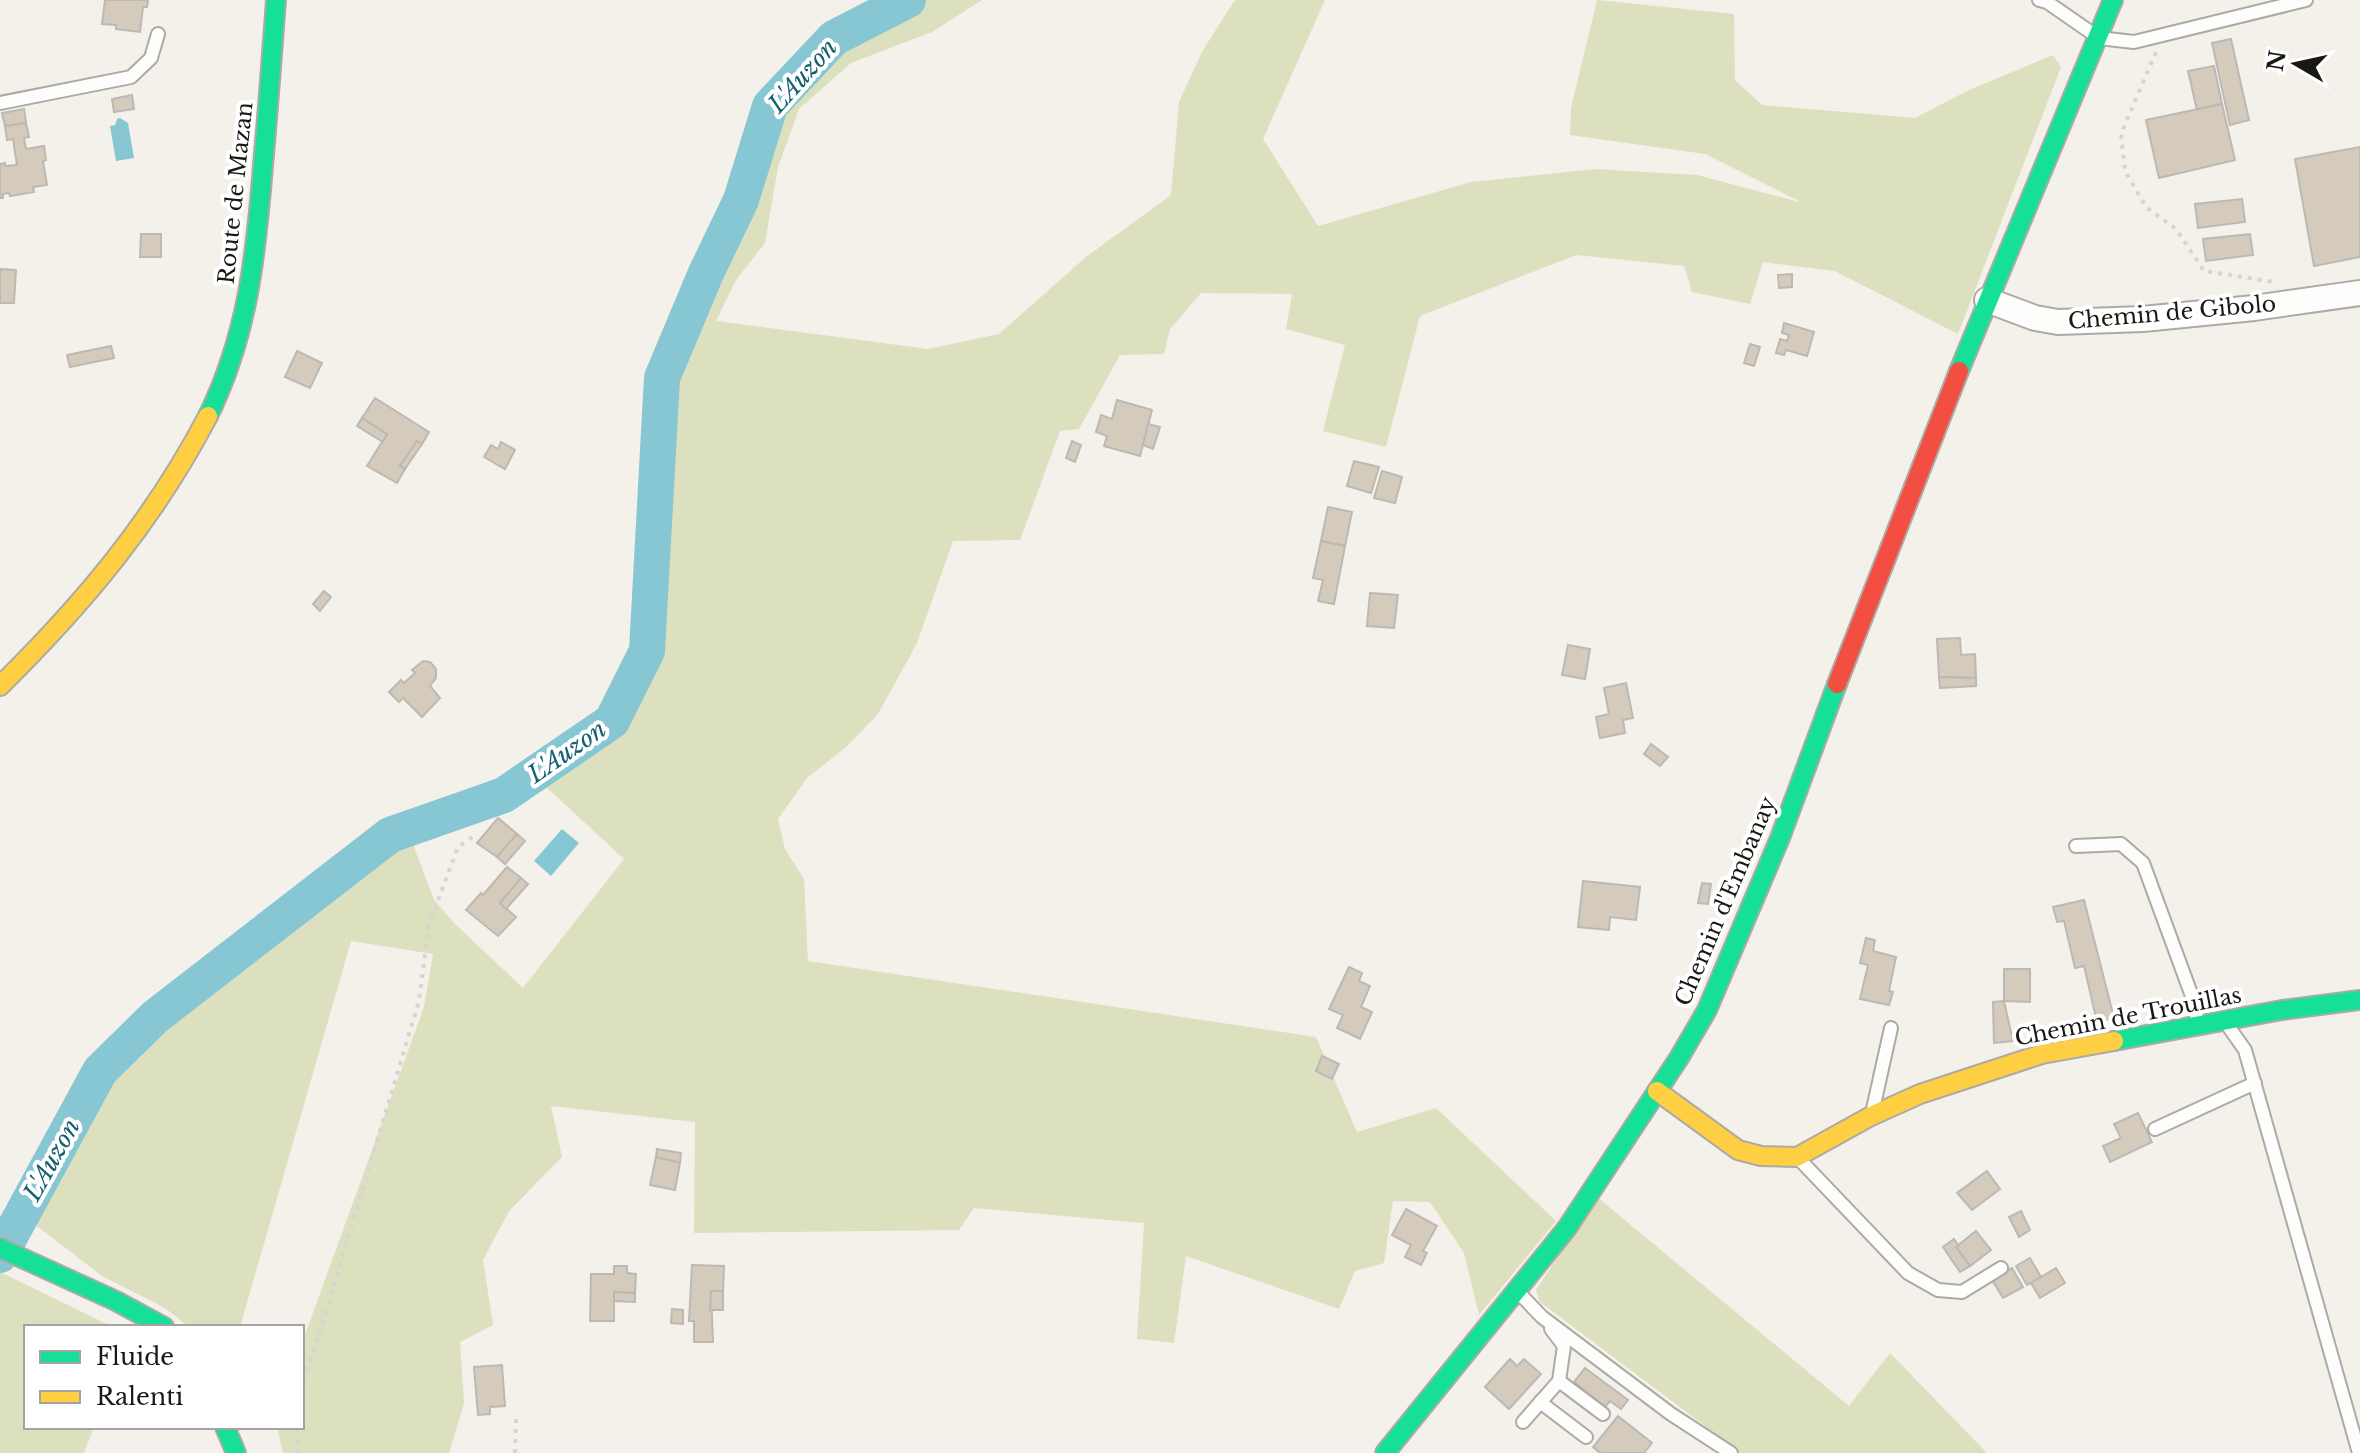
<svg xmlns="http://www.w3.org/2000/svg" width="2360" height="1453" font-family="'Libre Baskerville',serif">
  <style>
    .green { fill: #dce0bf }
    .water { fill: #87c6d3 }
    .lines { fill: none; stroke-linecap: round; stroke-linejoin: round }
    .river { stroke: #87c6d3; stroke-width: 36 }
    .building { fill: #d4cbbc; stroke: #bcb9b5; stroke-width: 2 }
    .lane-casing { stroke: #adaaa6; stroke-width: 16 }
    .street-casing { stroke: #adaaa6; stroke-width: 28 }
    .fast-casing { stroke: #adaaa6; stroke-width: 22 }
    .slow-casing { stroke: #adaaa6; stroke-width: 22 }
    .jam-casing { stroke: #adaaa6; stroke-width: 22 }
    .path { stroke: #d5d5d3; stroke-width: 4; stroke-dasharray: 4 6; stroke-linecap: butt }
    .lane { stroke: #fdfdfc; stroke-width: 12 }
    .street { stroke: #fdfdfc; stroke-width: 24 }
    .fast { stroke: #16e098; stroke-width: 18 }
    .slow { stroke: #ffcf43; stroke-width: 18 }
    .jam { stroke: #f24e42; stroke-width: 18 }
    .labels { text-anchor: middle; stroke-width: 8; stroke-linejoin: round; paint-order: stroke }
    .street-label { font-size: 22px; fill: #1a1814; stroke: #fff }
    .water-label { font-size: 24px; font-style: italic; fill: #166170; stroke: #fff }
  </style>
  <rect width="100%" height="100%" fill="#f4f0ea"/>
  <g class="green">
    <polygon points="926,0 982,0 932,32 851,63 799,109 778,167 765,243 736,280 716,321 928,349 999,334 1086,257 1171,195 1179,102 1203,50 1235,0 1325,0 1263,139 1318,226 1471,182 1595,169 1697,175 1803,203 1705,154 1570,135 1571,108 1597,0 1734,14 1735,80 1762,105 1915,118 1969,90 2053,55 2061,67 1958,334 1835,271 1763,262 1750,304 1692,292 1684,266 1576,255 1420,316 1386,447 1323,431 1345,345 1286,329 1292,294 1201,293 1170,329 1164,354 1120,355 1079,429 1060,431 1020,540 953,541 917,643 878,714 846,747 807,778 778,819 785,849 804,879 808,961 1316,1037 1357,1132 1436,1108 1556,1221 1479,1315 1464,1253 1430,1202 1393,1201 1384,1263 1355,1271 1339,1309 1186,1256 1174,1343 1137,1339 1144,1223 974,1208 959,1230 694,1233 695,1122 551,1106 562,1157 509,1211 483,1260 493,1325 460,1342 464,1403 449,1453 283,1453 277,1427 302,1427 302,1343 424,1007 433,954 351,941 240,1327 189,1327 165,1308 102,1276 33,1223 111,1081 196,997 396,841 411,839 434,900 455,924 523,988 624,859 545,786 623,726 655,654 670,376 747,204 780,109 839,47"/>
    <polygon points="1597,1197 1849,1406 1890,1353 1987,1453 1741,1453 1540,1302 1536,1290"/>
    <polygon points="0,1272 113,1327 26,1327 26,1427 94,1427 84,1453 0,1453"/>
  </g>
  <g class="water">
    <polygon points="120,118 128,123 134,158 116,161 110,126 115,125 117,119"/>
    <polygon points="562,829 579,843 551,876 534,861"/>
  </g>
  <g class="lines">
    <polyline class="river" points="0,1255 100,1071 155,1017 390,835 504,795 612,721 647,651 662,378 706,273 741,200 770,106 834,38 908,0"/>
  </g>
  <g class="building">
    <polygon points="105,0 148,0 147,7 143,7 140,32 116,29 116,25 102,24"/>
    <polygon points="2231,39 2249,120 2230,125 2212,43"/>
    <polygon points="2214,66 2222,104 2197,110 2188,71"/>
    <polygon points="132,95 134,109 114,112 112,99"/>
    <polygon points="2222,104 2235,160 2159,178 2146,120"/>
    <polygon points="24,109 26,123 5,126 2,113"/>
    <polygon points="26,123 29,137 24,138 26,149 44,146 46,160 43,161 47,185 33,187 34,192 10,196 9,193 3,194 3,198 0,198 0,164 5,163 5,166 17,165 13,139 7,140 5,126"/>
    <polygon points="2360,147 2360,257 2314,266 2295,159"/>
    <polygon points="2242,199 2245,222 2198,228 2195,204"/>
    <polygon points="141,234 161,234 161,257 140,257"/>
    <polygon points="2250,234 2253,255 2206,261 2203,239"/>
    <polygon points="0,269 16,270 14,303 0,303"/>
    <polygon points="1792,274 1792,287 1779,288 1778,275"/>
    <polygon points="1784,323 1814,332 1807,356 1786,350 1784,355 1776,353 1780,339 1787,341 1789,335 1782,333"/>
    <polygon points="1750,344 1760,347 1754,366 1744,363"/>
    <polygon points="111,346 114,358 70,367 67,355"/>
    <polygon points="297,351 322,363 310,388 285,377"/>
    <polygon points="375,398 429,432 422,444 417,441 400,466 405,469 397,483 367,466 387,434 362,418"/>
    <polygon points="1117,400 1152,410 1140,456 1104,446 1107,436 1096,432 1101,415 1112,419"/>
    <polygon points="362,418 387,434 383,442 357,426"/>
    <polygon points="1148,424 1160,427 1153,449 1143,445"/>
    <polygon points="417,441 422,444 405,469 400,466"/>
    <polygon points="1072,441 1081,445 1075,462 1066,458"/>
    <polygon points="501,442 515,450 505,469 484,457 491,445 498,449"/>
    <polygon points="1354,461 1379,467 1371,493 1347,486"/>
    <polygon points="1382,471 1402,477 1395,503 1374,498"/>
    <polygon points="1328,507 1352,512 1345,546 1321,541"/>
    <polygon points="1321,541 1345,546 1334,604 1318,601 1323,580 1313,578"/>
    <polygon points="324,591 331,597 320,611 313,604"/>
    <polygon points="1370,593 1398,595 1394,628 1367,626"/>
    <polygon points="1960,638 1961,655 1975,654 1976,678 1939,677 1937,639"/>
    <polygon points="1568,645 1590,649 1585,679 1562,675"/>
    <polygon points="423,661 430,662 436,669 436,678 430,686 440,698 422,717 403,698 399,702 389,692 401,680 404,683 415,673 412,670"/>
    <polygon points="1939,677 1976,678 1976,686 1940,688"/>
    <polygon points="1626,683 1633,718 1623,720 1625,733 1600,738 1596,717 1609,714 1604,688"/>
    <polygon points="1651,744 1668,757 1660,766 1644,754"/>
    <polygon points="498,818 517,834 497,857 477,843"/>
    <polygon points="517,834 525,841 505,864 497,857"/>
    <polygon points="507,867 521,878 500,903 516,917 498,936 466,910 481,893 483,895"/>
    <polygon points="521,878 528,884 506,909 500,903"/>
    <polygon points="1583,881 1640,887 1636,920 1610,917 1609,930 1578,927"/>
    <polygon points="1702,883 1711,884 1708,904 1698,903"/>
    <polygon points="2084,900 2114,1018 2097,1022 2084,966 2075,968 2064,921 2057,922 2053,907"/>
    <polygon points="1866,938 1875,940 1873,951 1896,957 1889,991 1893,992 1889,1005 1860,999 1868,965 1860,963"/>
    <polygon points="1349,967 1362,973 1359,981 1370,986 1361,1007 1372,1012 1360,1039 1337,1028 1343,1015 1329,1009"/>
    <polygon points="2004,969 2030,969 2030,1002 2004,1001"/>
    <polygon points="2004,1001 2013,1041 1994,1043 1993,1002"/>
    <polygon points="1322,1056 1339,1064 1332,1079 1316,1071"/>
    <polygon points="2138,1113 2152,1142 2110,1162 2103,1146 2121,1138 2114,1124"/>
    <polygon points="657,1149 681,1153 680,1163 656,1157"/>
    <polygon points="656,1157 680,1163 675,1190 650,1185"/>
    <polygon points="1987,1171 2000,1189 1972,1210 1957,1193"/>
    <polygon points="1406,1209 1437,1226 1423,1251 1427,1253 1421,1265 1405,1257 1411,1245 1392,1235"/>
    <polygon points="2021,1211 2030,1230 2019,1237 2009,1217"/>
    <polygon points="1976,1231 1991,1250 1970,1266 1956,1247"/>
    <polygon points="1954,1239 1959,1246 1956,1247 1970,1266 1960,1272 1943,1247"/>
    <polygon points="2030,1258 2041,1277 2027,1285 2016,1266"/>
    <polygon points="692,1265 724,1266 723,1291 711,1291 713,1342 694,1342 694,1321 689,1321"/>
    <polygon points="614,1266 627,1266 627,1273 636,1274 635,1293 614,1292 614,1321 590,1321 591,1274 614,1274"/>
    <polygon points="2012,1268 2023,1287 2003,1298 1992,1280"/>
    <polygon points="2056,1268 2065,1283 2040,1298 2031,1283"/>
    <polygon points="711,1291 723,1291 723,1310 710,1310"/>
    <polygon points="614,1292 635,1293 635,1302 614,1301"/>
    <polygon points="672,1309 683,1310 683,1324 671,1323"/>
    <polygon points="1510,1359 1517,1366 1524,1359 1541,1374 1509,1409 1485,1387"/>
    <polygon points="502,1365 505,1406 490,1407 490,1414 478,1415 474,1367"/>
    <polygon points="1585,1368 1628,1400 1621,1409 1610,1401 1605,1407 1574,1382"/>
    <polygon points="1618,1416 1652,1443 1644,1453 1600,1453 1593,1447"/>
  </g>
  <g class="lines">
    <g class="lane-casing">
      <g id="lane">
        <polyline points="2039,0 2047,2 2099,38 2134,42 2306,0"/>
        <polyline points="0,103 131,77 151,58 158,34"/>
        <polyline points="2076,846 2121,844 2143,863 2193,999 2198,1022"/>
        <polyline points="2226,1023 2245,1050 2359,1453"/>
        <polyline points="1873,1109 1891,1028"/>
        <polyline points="2155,1129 2255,1083"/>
        <polyline points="1800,1160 1908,1273 1938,1290 1962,1292 2001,1268"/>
        <polyline points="1519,1293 1542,1317 1671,1414 1731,1453"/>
        <polyline points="1559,1381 1603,1414"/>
        <polyline points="1540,1402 1586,1437"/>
        <polyline points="1523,1422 1559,1381 1564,1346 1551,1329"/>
      </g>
    </g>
    <g class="street-casing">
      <polyline id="street" points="1987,300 2035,318 2058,322 2143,319 2254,308 2360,293"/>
    </g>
    <g class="fast-casing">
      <g id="fast">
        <polyline points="1959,371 2113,0"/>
        <path d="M208,416c40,-81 48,-162 55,-250 5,-56 9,-111 13,-166"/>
        <polyline points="2114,1041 2282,1010 2360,1000"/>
        <polyline points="0,1248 116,1301 164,1327"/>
        <polyline points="225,1427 236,1453"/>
        <polyline points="1385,1453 1567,1228 1679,1058 1707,1010 1780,838 1837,684"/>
      </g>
    </g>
    <g class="slow-casing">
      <g id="slow">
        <path d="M0,686c84,-83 153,-165 208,-270"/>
        <polyline points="1657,1091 1738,1150 1761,1156 1797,1157 1871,1116 1920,1094 2042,1054 2114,1041"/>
      </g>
    </g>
    <g class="jam-casing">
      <polyline id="jam" points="1837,684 1959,371"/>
    </g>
    <g class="path">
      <polyline points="2156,52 2121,134 2125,171 2146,207 2176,229 2204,271 2274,282"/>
      <polyline points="302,1380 314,1351 419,1001 429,925 458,847 477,834"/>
      <polyline points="297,1453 297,1427"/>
      <polyline points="515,1453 516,1418"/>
    </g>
    <use href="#lane" class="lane"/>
    <use href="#street" class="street"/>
    <use href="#fast" class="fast"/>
    <use href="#slow" class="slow"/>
    <use href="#jam" class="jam"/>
  </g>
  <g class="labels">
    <g class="street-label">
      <text transform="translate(235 193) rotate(-84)" y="8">Route de Mazan</text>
      <text transform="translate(2172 312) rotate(-5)" y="8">Chemin de Gibolo</text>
      <text transform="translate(1725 901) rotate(-67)" y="8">Chemin d'Embanay</text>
      <text transform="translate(2128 1016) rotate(-11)" y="8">Chemin de Trouillas</text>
    </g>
    <g class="water-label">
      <text transform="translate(803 76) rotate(-48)" y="8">L'Auzon</text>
      <text transform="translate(567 752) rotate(-35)" y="8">L'Auzon</text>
      <text transform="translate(52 1160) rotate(-61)" y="8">L'Auzon</text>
    </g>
  </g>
  <rect x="24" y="1325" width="280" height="104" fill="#ffffff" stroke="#a3a3a1" stroke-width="2"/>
  <rect x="40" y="1351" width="40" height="12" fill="#16e098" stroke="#a3a3a1" stroke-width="2"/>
  <text x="96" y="1365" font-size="24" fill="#1a1814">Fluide</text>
  <rect x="40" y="1391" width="40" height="12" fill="#ffcf43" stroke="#a3a3a1" stroke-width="2"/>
  <text x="96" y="1405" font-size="24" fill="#1a1814">Ralenti</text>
  <g transform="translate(2296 64) rotate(279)" stroke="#ffffff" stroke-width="6" paint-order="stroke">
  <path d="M0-6L14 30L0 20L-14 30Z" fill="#1a1814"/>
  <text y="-12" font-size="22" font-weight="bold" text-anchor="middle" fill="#1a1814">N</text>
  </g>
</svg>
